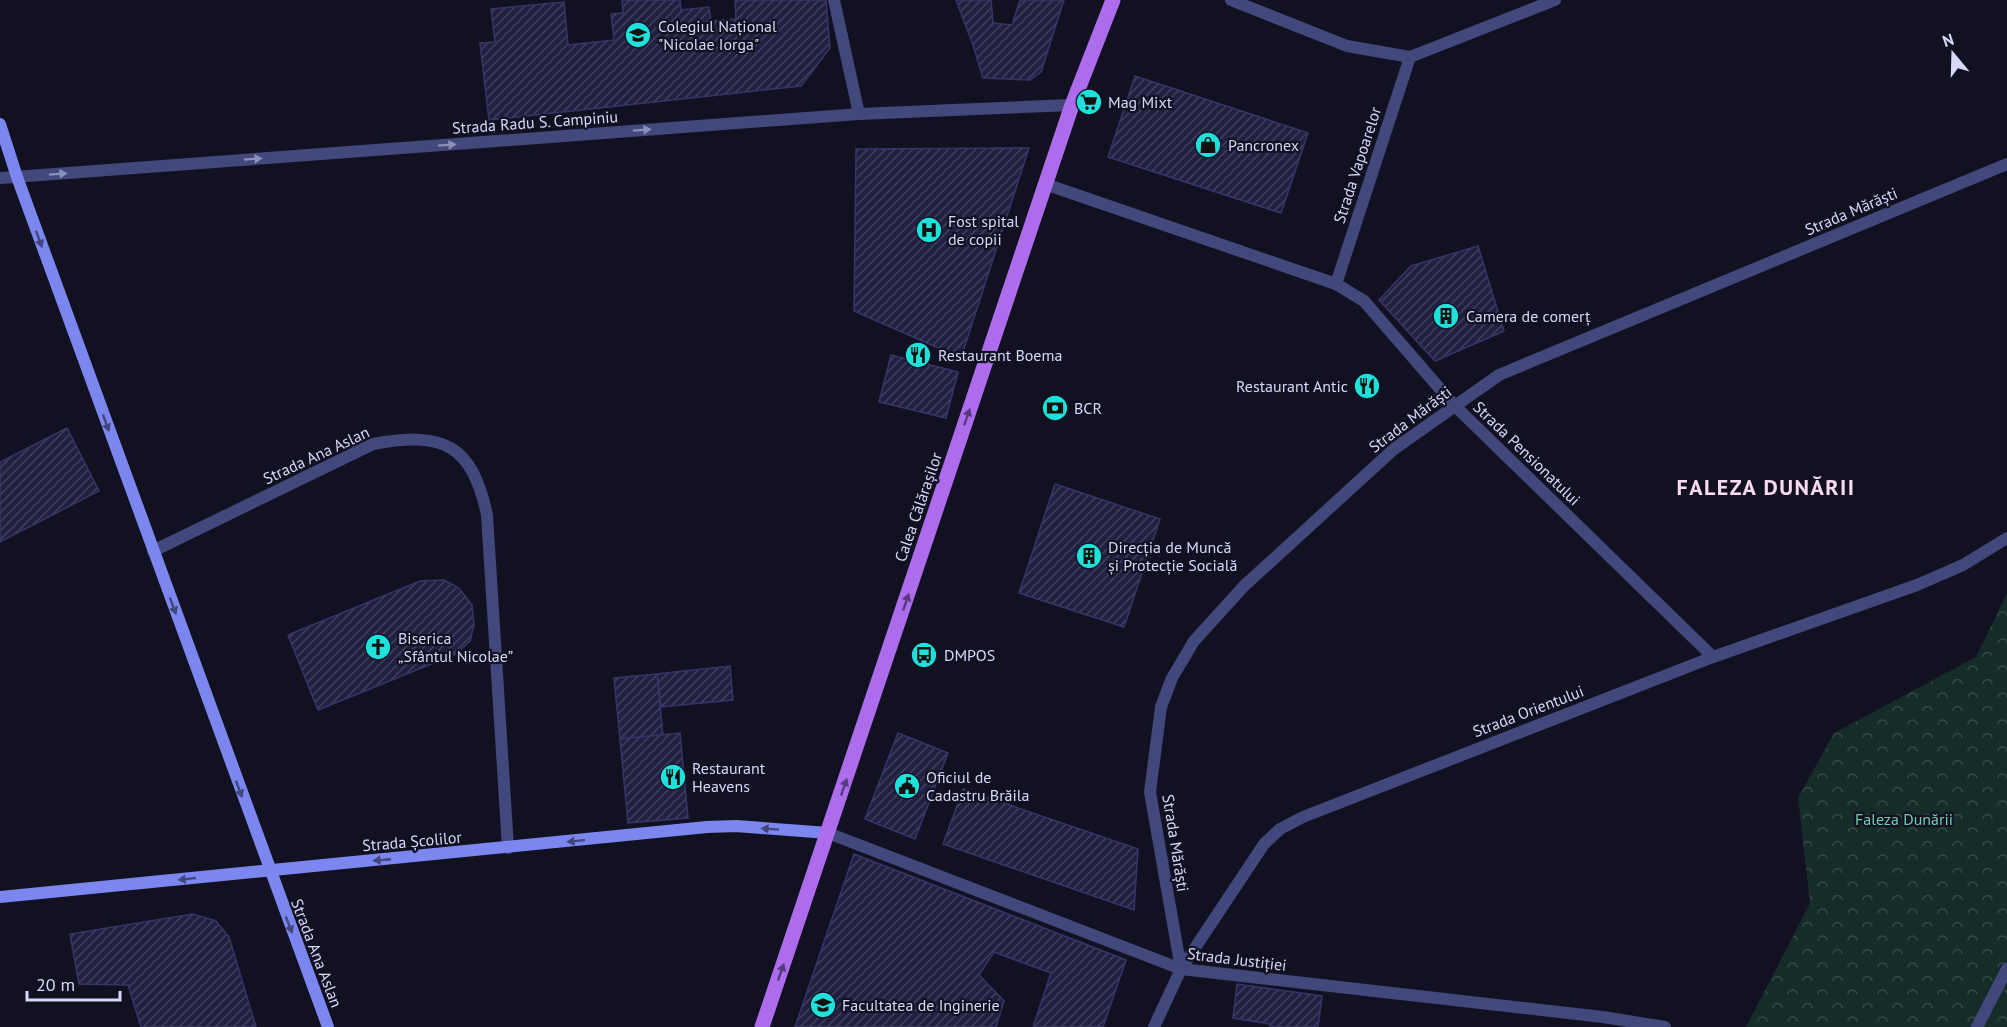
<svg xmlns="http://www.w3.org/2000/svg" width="2007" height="1027" font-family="'PT Sans',sans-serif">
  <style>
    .forest { fill: url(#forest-crowns) }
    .building { fill: url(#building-hatch); stroke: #38346a; stroke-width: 1.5 }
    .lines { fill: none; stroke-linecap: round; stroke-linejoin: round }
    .pedestrian { stroke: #42477c; stroke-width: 12 }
    .minor { stroke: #42477c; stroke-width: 12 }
    .tertiary { stroke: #42477c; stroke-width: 12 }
    .secondary { stroke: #7b86ee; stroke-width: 12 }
    .primary { stroke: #ac6cec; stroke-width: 15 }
    .oneway { fill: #8d90bb }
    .oneway2 { fill: #41467e }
    .oneway3 { fill: #573a7d }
    .labels { text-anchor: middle; stroke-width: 4.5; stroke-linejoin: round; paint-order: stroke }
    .poi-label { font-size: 16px; fill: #d8d8fa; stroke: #121122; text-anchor: start }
    .street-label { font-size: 16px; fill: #d8d8fa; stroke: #121122 }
    .park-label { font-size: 16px; fill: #6dd1ab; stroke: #121122 }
    .district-label { font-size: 22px; font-weight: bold; letter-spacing: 1.5px; fill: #fad9f2; stroke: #121122 }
  </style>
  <defs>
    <pattern id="forest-crowns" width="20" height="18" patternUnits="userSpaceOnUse" patternTransform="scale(1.5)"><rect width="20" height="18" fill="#152c28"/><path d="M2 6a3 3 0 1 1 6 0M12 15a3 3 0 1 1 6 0" fill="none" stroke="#364a48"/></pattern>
    <pattern id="building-hatch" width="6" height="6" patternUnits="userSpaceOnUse" patternTransform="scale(1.5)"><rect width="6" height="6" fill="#222041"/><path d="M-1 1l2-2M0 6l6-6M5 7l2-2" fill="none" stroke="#41405d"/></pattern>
  </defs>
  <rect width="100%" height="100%" fill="#121122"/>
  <polygon class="forest" points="2007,593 2007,1027 1746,1027 1810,903 1798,798 1834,733 1976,657"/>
  <g class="building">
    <polygon points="622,0 680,0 681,10 709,7 711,21 736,19 735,0 826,0 830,48 801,86 489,120 480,43 495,42 491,9 564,2 568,45 614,40 611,14 623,13"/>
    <polygon points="956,0 991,0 993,23 973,45"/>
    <polygon points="1020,0 1064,0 1041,72 1030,80 983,78 973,45 993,23 1012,25"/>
    <polygon points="1135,76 1308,133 1281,213 1108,157"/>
    <polygon points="1029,148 961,358 854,311 856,149"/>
    <polygon points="1478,246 1504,331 1435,361 1379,300 1411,266"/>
    <polygon points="891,355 958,372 946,418 879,402"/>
    <polygon points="67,428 99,491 0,542 0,462"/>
    <polygon points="1055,484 1160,519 1124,627 1019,593"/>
    <polygon points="444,580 459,588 472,605 474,625 470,641 456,654 318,710 288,635 420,581"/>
    <polygon points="730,666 733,700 661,707 657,674"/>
    <polygon points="657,674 663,735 620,739 614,678"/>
    <polygon points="680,733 688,818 628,823 620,739"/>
    <polygon points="898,733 948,753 915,839 865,819"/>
    <polygon points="963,789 1138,849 1134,910 943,844"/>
    <polygon points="854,854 1126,960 1103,1027 1033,1027 1051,973 994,952 979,975 1004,1001 996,1027 795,1027"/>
    <polygon points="193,914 216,921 229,937 256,1027 141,1027 128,985 79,984 70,934"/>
    <polygon points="1237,984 1322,996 1318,1027 1270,1027 1270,1024 1233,1018"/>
  </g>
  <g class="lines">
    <polyline class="pedestrian" points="1977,1027 2007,969"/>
    <g class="minor">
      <polyline points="834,0 859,114"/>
      <polyline points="1231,0 1347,46 1410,57 1555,0"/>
      <polyline points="1045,184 1336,284 1364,301 1454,405 1713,657"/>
      <polyline points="1336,284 1410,57"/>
      <path d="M153,551l220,-107c70,-13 99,0 114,71l21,333"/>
      <polyline points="828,833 1181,969 1603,1017 1665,1027"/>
      <polyline points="1181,969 1150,792 1161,707 1172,678 1194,641 1244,586 1394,449 1499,375 2007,164"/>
      <polyline points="1154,1027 1181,969 1264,844 1280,829 1303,817 1713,657 1917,585 1963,565 2007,538"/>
    </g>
    <polyline class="tertiary" points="0,178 859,114 1072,105"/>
    <g class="secondary">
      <polyline points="0,124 17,177 328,1027"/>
      <polyline points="0,897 707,827 736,826 828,833"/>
    </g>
    <polyline class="primary" points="762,1027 1072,105 1113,0"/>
  </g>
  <defs><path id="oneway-solid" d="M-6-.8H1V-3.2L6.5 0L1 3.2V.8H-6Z" transform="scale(1.5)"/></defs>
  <g class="oneway">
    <use href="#oneway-solid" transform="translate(642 130) rotate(-4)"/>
    <use href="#oneway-solid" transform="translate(447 145) rotate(-4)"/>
    <use href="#oneway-solid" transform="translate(253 159) rotate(-4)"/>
    <use href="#oneway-solid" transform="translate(58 174) rotate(-4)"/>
  </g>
  <g class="oneway2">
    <use href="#oneway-solid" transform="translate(39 239) rotate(70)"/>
    <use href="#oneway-solid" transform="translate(106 423) rotate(70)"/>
    <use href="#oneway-solid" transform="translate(173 606) rotate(70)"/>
    <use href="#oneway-solid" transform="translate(239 789) rotate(70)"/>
    <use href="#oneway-solid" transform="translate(770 829) rotate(-176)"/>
    <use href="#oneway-solid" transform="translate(576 841) rotate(174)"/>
    <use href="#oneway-solid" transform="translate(382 860) rotate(175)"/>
    <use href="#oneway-solid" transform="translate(187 879) rotate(174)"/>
    <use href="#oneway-solid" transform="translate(289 925) rotate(69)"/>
  </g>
  <g class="oneway3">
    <use href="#oneway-solid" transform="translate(967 417) rotate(-71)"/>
    <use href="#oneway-solid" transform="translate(906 602) rotate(-71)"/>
    <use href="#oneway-solid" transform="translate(844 787) rotate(-71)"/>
    <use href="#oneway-solid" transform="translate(781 972) rotate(-71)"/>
  </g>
  <defs>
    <g id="university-disc" transform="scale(1.35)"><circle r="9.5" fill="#1de1db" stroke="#121122"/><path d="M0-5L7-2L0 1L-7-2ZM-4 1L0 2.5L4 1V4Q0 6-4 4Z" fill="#111"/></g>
    <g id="supermarket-disc" transform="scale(1.35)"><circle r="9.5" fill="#1de1db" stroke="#121122"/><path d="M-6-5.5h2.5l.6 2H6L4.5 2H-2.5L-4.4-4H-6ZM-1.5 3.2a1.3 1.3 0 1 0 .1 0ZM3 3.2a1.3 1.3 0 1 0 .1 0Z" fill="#111"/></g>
    <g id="shop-disc" transform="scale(1.35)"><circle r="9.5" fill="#1de1db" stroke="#121122"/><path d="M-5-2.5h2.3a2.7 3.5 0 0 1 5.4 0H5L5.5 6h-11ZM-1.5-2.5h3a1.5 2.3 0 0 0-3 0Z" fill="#111"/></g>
    <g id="hospital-disc" transform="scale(1.35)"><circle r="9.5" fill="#1de1db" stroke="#121122"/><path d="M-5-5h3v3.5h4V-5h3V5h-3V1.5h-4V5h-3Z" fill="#111"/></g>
    <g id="building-disc" transform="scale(1.35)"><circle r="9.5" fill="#1de1db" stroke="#121122"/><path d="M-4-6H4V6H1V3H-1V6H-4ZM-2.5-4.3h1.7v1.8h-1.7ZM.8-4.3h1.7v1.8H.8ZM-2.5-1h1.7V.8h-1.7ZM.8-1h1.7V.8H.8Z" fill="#111"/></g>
    <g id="restaurant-disc" transform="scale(1.35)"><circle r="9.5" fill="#1de1db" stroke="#121122"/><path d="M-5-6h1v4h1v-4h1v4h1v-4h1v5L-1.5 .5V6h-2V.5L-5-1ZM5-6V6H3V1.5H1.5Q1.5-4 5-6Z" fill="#111"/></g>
    <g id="bank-disc" transform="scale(1.35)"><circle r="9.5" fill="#1de1db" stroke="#121122"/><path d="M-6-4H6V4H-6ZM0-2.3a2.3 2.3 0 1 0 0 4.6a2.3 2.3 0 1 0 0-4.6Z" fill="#111"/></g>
    <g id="church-disc" transform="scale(1.35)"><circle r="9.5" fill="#1de1db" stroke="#121122"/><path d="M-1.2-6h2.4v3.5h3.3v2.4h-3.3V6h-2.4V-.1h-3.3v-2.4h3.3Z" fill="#111"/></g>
    <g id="bus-disc" transform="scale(1.35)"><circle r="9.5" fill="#1de1db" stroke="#121122"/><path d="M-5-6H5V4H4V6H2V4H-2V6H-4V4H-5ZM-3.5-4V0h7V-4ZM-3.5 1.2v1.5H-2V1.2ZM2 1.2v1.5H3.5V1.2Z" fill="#111"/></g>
    <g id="civic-disc" transform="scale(1.35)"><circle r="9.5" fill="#1de1db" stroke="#121122"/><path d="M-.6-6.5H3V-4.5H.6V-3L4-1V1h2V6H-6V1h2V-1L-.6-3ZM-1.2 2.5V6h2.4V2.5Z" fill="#111"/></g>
  </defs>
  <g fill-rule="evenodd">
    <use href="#university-disc" x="638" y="35"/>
    <use href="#supermarket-disc" x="1089" y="102"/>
    <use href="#shop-disc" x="1208" y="145"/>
    <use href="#hospital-disc" x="929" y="230"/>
    <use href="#building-disc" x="1446" y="316"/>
    <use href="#restaurant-disc" x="918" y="355"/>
    <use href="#restaurant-disc" x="1367" y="386"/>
    <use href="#bank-disc" x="1055" y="408"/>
    <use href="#building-disc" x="1089" y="556"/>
    <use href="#church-disc" x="378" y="647"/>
    <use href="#bus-disc" x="924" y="655"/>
    <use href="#restaurant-disc" x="673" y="777"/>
    <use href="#civic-disc" x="907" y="786"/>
    <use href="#university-disc" x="823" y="1005"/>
  </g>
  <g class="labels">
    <g class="poi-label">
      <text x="658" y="32">Colegiul Național<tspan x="658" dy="18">"Nicolae Iorga"</tspan></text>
      <text x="1108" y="108">Mag Mixt</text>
      <text x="1228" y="151">Pancronex</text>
      <text x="948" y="227">Fost spital<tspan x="948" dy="18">de copii</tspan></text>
      <text x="1466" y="322">Camera de comerț</text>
      <text x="938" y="361">Restaurant Boema</text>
      <text x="1348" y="392" text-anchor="end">Restaurant Antic</text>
      <text x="1074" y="414">BCR</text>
      <text x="1108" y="553">Direcția de Muncă<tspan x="1108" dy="18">și Protecție Socială</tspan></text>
      <text x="398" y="644">Biserica<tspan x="398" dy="18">„Sfântul Nicolae”</tspan></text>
      <text x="944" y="661">DMPOS</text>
      <text x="692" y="774">Restaurant<tspan x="692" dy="18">Heavens</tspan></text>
      <text x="926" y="783">Oficiul de<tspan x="926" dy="18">Cadastru Brăila</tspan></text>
      <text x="842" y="1011">Facultatea de Inginerie</text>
    </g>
    <g class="street-label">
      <text transform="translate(535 122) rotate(-4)" y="6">Strada Radu S. Campiniu</text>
      <text transform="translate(1357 165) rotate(-72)" y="6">Strada Vapoarelor</text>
      <text transform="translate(1851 211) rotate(-23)" y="6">Strada Mărăști</text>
      <text transform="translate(1410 419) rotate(-37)" y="6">Strada Mărăști</text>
      <text transform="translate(1527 453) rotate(44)" y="6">Strada Pensionatului</text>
      <text transform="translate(316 455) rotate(-25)" y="6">Strada Ana Aslan</text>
      <text transform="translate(918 507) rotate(-71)" y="6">Calea Călărașilor</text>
      <text transform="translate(1528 711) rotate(-21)" y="6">Strada Orientului</text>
      <text transform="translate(412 841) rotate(-5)" y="6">Strada Școlilor</text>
      <text transform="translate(1176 843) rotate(81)" y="6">Strada Mărăști</text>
      <text transform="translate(317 953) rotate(69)" y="6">Strada Ana Aslan</text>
      <text transform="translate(1237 959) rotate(7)" y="6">Strada Justiției</text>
    </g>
    <g class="park-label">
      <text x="1904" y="825">Faleza Dunării</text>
    </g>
    <g class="district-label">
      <text x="1766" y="495">FALEZA DUNĂRII</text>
    </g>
  </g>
  <g transform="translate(1953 54) rotate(341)" stroke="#121122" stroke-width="4.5" paint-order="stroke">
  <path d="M0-4.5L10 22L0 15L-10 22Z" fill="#d8d8fa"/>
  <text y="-9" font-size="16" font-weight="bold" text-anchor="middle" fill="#d8d8fa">N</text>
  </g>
  <path d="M27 991v9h93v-9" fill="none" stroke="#d8d8fa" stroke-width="3"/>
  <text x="36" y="991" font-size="18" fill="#d8d8fa" stroke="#121122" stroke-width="4.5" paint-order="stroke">20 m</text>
</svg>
